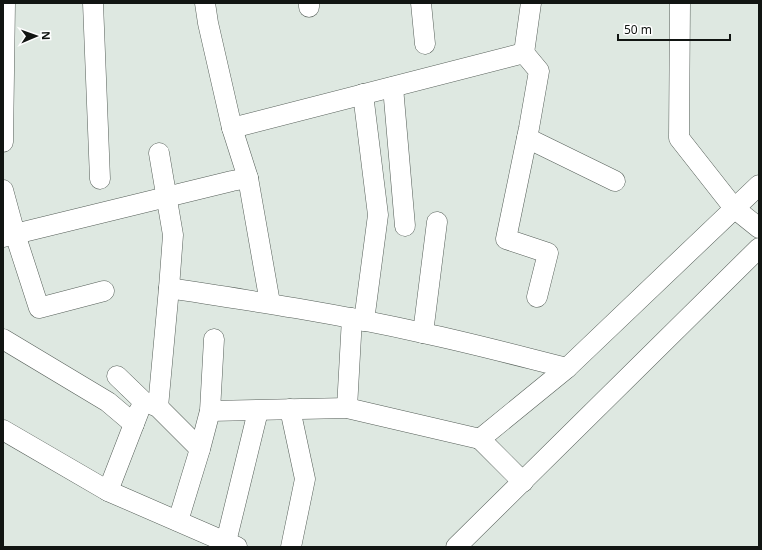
<svg xmlns="http://www.w3.org/2000/svg" width="762" height="550" font-family="'Noto Sans',sans-serif">
  <style>
    .lines { fill: none; stroke-linecap: round; stroke-linejoin: round }
    .minor-casing { stroke: #565f59; stroke-width: 21 }
    .minor { stroke: #fff; stroke-width: 20 }
  </style>
  <rect width="100%" height="100%" fill="#dee8e1"/>
  <g class="lines">
    <g class="minor-casing">
      <g id="minor">
        <polyline points="93,3 100,179"/>
        <polyline points="205,3 208,23 232,128 248,178 270,303"/>
        <polyline points="309,3 309,7"/>
        <polyline points="421,3 425,44"/>
        <polyline points="680,3 679,138 734,208 759,228"/>
        <polyline points="524,53 539,71 529,128 506,239 548,253 537,297"/>
        <polyline points="393,87 405,226"/>
        <polyline points="363,94 378,215 364,321"/>
        <polyline points="232,128 524,53 531,3"/>
        <polyline points="527,138 615,181"/>
        <polyline points="3,142 5,3"/>
        <polyline points="3,190 15,234 3,237"/>
        <path d="M169,288c85,13 170,26 254,45 48,10 96,23 144,35l-87,71 -133,-31 -137,3"/>
        <polyline points="104,291 39,308 15,234 232,181 248,178"/>
        <polyline points="423,333 437,222"/>
        <polyline points="3,339 108,402 134,424"/>
        <polyline points="567,368 759,185"/>
        <polyline points="117,376 143,401 158,407 200,449"/>
        <polyline points="158,407 169,288 173,235 159,153"/>
        <polyline points="347,408 352,318"/>
        <polyline points="290,409 305,479 291,547"/>
        <polyline points="3,430 108,491 237,547"/>
        <polyline points="480,439 523,482"/>
        <polyline points="108,491 139,411"/>
        <polyline points="178,521 200,449 210,411 214,339"/>
        <polyline points="226,542 258,411"/>
        <polyline points="456,547 759,248"/>
      </g>
    </g>
    <use href="#minor" class="minor"/>
  </g>
  <rect width="762" height="550" fill="none" stroke="#111512" stroke-width="8"/>
  <g transform="translate(36 36) rotate(88)" stroke="#ffffff" stroke-width="3" paint-order="stroke">
  <path d="M0-3L7 15L0 10L-7 15Z" fill="#111512"/>
  <text y="-6" font-size="11" font-weight="bold" text-anchor="middle" fill="#111512">N</text>
  </g>
  <path d="M618 34v6h112v-6" fill="none" stroke="#111512" stroke-width="2"/>
  <text x="624" y="34" font-size="12" fill="#111512" stroke="#ffffff" stroke-width="3" paint-order="stroke">50 m</text>
</svg>
